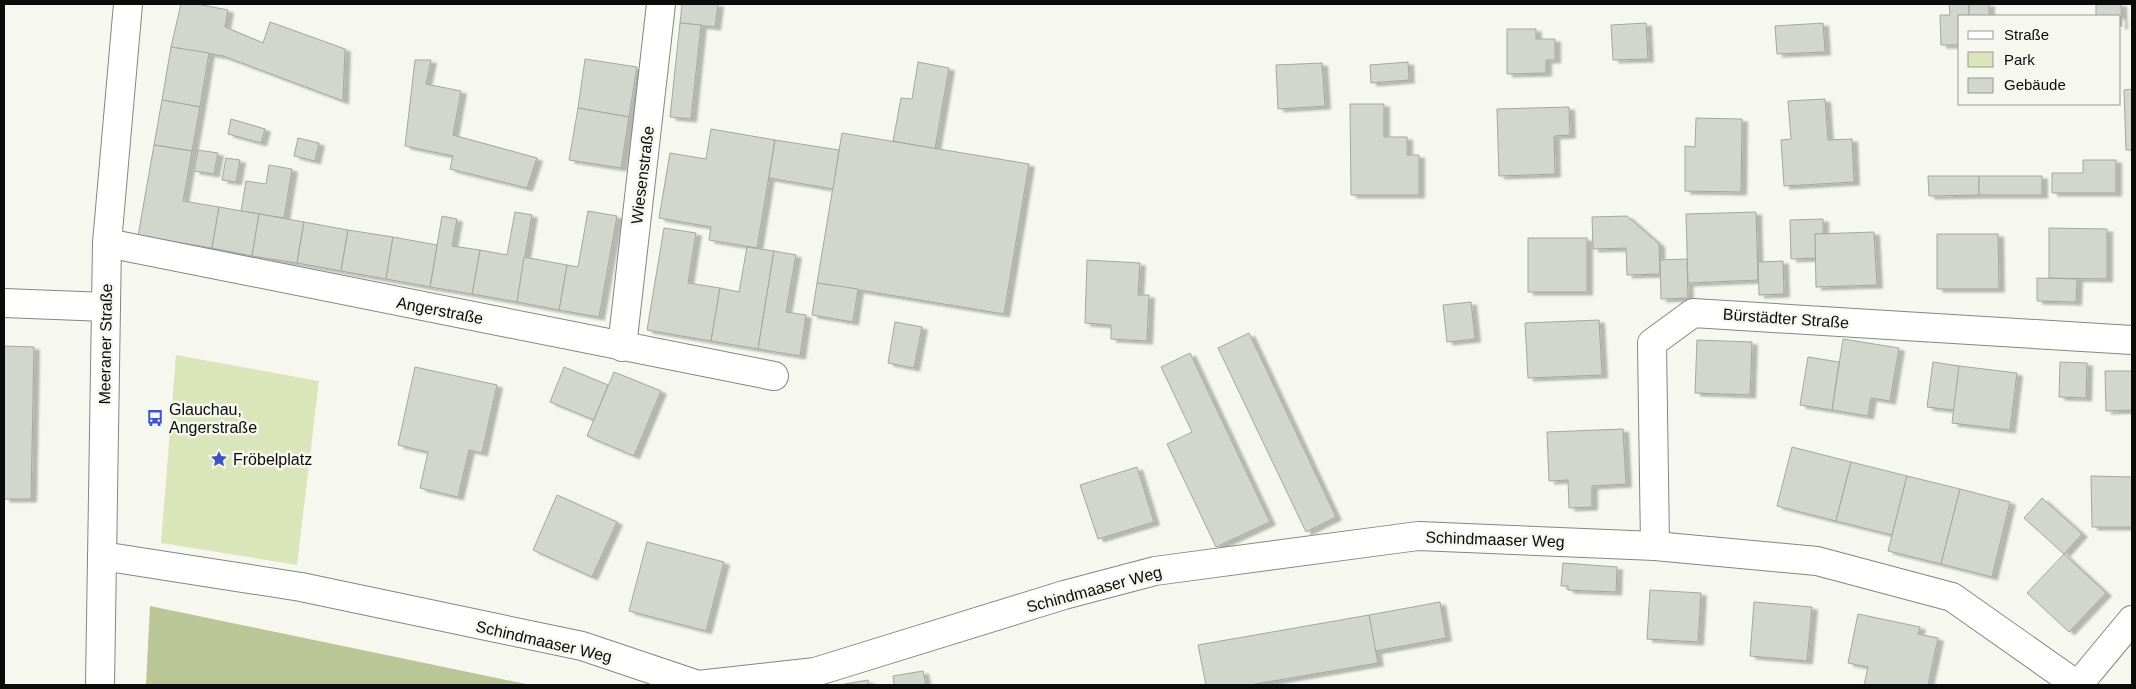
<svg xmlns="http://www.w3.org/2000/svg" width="2136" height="689" font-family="Arial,sans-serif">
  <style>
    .green { fill: #dae5ba }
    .forest { fill: #bac695 }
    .building { fill: #d3d6cc; stroke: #a4a79e; filter: url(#shadow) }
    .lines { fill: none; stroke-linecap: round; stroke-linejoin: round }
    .minor-casing { stroke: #84877e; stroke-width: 30 }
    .minor { stroke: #fff; stroke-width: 28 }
    .labels { text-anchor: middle; stroke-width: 5; stroke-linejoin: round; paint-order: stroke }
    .street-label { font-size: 16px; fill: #0b0c09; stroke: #f6f8ef }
    .poi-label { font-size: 16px; fill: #0b0c09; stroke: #f6f8ef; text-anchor: start }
  </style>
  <defs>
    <filter id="shadow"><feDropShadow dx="5.5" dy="3" stdDeviation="1" flood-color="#0004"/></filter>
  </defs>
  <rect width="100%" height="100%" fill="#f6f8ef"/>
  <polygon class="green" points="176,355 319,381 297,565 161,543"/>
  <polygon class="forest" points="150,606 531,685 146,685"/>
  <g class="building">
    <polygon points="181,4 197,4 228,10 225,27 263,43 270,22 345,49 343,101 223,56 171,47"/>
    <polygon points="682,4 718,4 715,27 680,23"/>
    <polygon points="1949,4 1969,4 1969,16 1960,16 1960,45 1941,45 1940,15 1950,15"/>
    <rect x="1969" y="4" width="20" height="12"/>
    <polygon points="2096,4 2121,4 2122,26 2120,26 2120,16 2096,16"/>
    <polygon points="680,23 701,25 691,119 670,117"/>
    <polygon points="1646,23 1648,59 1613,60 1611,25"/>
    <polygon points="1823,23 1825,52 1777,54 1775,26"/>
    <polygon points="1507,29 1536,29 1536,39 1555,39 1555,60 1546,60 1546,73 1507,74"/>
    <polygon points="171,47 209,53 200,107 162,100"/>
    <polygon points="585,59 637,67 629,117 578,108"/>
    <polygon points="415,60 431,60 426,84 461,91 453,135 537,158 527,188 450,169 453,156 405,146"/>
    <polygon points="918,62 949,68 935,149 893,141 901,98 912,99"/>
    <polygon points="1408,62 1409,80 1371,83 1370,65"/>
    <polygon points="1322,63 1325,106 1278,109 1276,65"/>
    <polygon points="2132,89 2132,150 2126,150 2124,90"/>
    <polygon points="1825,99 1828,140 1852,139 1854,182 1784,186 1781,140 1791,139 1788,101"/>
    <polygon points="162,100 200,107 192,151 154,145"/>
    <polygon points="1350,104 1384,104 1384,137 1407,137 1407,155 1419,155 1419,195 1351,195"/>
    <polygon points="1569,107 1570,135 1554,136 1555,174 1499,176 1497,109"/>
    <polygon points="578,108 629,117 621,168 569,160"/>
    <polygon points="1696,118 1742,119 1741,192 1685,191 1685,146 1695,147"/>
    <polygon points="231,119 265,129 261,143 228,134"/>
    <polygon points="711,129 775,140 757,248 709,240 711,227 659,218 670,153 706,159"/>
    <polygon points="842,133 1029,164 1004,314 817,283"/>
    <polygon points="298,138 319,143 315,161 294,156"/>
    <polygon points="775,140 839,150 833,189 769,178"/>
    <polygon points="154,145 192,151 183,201 219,207 212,248 138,236"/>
    <polygon points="198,150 218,153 214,174 194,171"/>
    <polygon points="226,158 240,160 236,182 222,180"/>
    <polygon points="2083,160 2116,160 2116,193 2052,193 2052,173 2083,173"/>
    <polygon points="269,165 292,169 284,218 241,211 246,181 266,184"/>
    <polygon points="1928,176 1979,176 1979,195 1929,196"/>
    <rect x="1979" y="176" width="63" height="19"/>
    <polygon points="219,207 259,214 252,256 212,248"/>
    <polygon points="588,211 617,216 599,317 559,310 567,265 578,267"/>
    <polygon points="515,212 532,215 517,302 472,294 480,250 507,255"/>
    <polygon points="1756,212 1758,280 1688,283 1686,214"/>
    <polygon points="259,214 304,222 297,263 252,256"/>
    <polygon points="442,216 457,219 452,246 480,250 472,294 430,287"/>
    <polygon points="1627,216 1659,244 1660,274 1627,275 1626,248 1593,249 1592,217"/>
    <polygon points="1823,219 1823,234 1815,234 1816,258 1791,259 1790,220"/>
    <polygon points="304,222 348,230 341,271 297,263"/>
    <polygon points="664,228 696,233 688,283 720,288 711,341 647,330"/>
    <polygon points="2049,228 2107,229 2107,279 2049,278"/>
    <polygon points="348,230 393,237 386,279 341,271"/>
    <polygon points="1874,232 1877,285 1816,287 1815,234"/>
    <polygon points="1937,234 1998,234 1999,289 1937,289"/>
    <polygon points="393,237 437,245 430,287 386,279"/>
    <rect x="1528" y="238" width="59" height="54"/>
    <polygon points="747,247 774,251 758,349 711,341 720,288 739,292"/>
    <polygon points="774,251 796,255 786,312 806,315 800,356 758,349"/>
    <polygon points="524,257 567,265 559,310 517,302"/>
    <polygon points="1687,259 1688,298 1661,299 1660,260"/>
    <polygon points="1087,260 1140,263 1138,295 1149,295 1147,341 1111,339 1111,325 1085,323"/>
    <polygon points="1783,261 1784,294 1759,295 1758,262"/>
    <polygon points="2037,278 2077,279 2076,302 2037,301"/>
    <polygon points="817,283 858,289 853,322 812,315"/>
    <polygon points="1471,302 1475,339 1447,342 1443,305"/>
    <polygon points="1599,320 1602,375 1528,378 1525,323"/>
    <polygon points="895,322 922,327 914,368 888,363"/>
    <polygon points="1249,333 1336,517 1306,532 1218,348"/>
    <polygon points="1843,339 1899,348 1890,401 1871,398 1868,416 1832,410"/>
    <polygon points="1697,340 1752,342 1750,395 1695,393"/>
    <polygon points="4,346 34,347 31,499 4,499"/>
    <polygon points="1190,353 1270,522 1216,547 1167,444 1192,432 1161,367"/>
    <polygon points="1808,357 1839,362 1832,410 1800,405"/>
    <polygon points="1933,362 1959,366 1954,410 1927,407"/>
    <polygon points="2060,362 2087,363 2086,398 2059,397"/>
    <polygon points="1959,366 2017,373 2010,430 1952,423"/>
    <polygon points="415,367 497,385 482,453 469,450 458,497 420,488 428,452 398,445"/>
    <polygon points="564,367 608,385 594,420 550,402"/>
    <polygon points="2105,371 2132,371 2132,410 2106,411"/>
    <polygon points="614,372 661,391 634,456 587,436"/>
    <polygon points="1623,429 1626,484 1592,486 1592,507 1569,508 1568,480 1549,481 1547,432"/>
    <polygon points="1792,447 1851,462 1836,521 1777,506"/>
    <polygon points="1851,462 1907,476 1892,535 1836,521"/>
    <polygon points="1137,467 1154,522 1098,539 1080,485"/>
    <polygon points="1907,476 1960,489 1941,564 1888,551"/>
    <polygon points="2091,476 2132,477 2132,527 2092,527"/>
    <polygon points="1960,489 2010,502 1992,577 1941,564"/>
    <polygon points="557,495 617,522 592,577 533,550"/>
    <polygon points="2042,498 2082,534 2064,554 2024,518"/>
    <polygon points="647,542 724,562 706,631 629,611"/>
    <polygon points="2064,554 2106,593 2069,632 2027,593"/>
    <polygon points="1563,563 1617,567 1616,592 1568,590 1568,586 1561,586"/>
    <polygon points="1650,590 1701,593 1698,642 1647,639"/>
    <polygon points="1440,602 1446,638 1375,651 1369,615"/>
    <polygon points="1754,602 1812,607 1807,661 1750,656"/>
    <polygon points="1858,614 1920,627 1918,634 1938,638 1928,685 1864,685 1868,667 1848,663"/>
    <polygon points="1369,615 1378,663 1250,685 1206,685 1198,645"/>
    <polygon points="923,671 926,685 894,685 893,676"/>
    <polygon points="868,680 869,685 839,685"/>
  </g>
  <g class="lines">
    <g class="minor-casing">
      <g id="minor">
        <polyline points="107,243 774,376"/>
        <polyline points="4,303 106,307"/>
        <polyline points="622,347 661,4"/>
        <polyline points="1655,546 1652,343 1693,313 2132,340"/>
        <polyline points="102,556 301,587 582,646 698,685 815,672 1064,595 1155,571 1418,536 1655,546 1817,561 1952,597 2077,685"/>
        <polyline points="100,685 107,243 128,4"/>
        <polyline points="2078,685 2132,620"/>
      </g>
    </g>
    <use href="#minor" class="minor"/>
  </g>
  <defs>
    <g id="bus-bare" transform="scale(1.35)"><path d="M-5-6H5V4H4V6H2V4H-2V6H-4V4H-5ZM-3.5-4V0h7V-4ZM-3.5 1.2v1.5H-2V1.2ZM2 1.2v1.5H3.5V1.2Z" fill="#3c56c8" stroke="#f6f8ef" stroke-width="2.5" paint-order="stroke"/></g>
    <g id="sight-bare" transform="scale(1.35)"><path d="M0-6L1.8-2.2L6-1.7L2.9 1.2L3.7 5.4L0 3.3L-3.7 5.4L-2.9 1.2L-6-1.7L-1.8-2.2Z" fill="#3c56c8" stroke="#f6f8ef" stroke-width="2.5" paint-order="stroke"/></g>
  </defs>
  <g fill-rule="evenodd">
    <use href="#bus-bare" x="155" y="418"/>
    <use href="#sight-bare" x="219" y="459"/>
  </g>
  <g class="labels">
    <g class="street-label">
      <text transform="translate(642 175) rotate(-83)" y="6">Wiesenstraße</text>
      <text transform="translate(440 310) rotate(11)" y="6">Angerstraße</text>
      <text transform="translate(1786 318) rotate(4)" y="6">Bürstädter Straße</text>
      <text transform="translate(105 344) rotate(-89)" y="6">Meeraner Straße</text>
      <text transform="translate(1495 539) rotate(2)" y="6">Schindmaaser Weg</text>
      <text transform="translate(1094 589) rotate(-15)" y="6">Schindmaaser Weg</text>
      <text transform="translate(544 641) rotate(13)" y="6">Schindmaaser Weg</text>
    </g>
    <g class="poi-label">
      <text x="169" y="415">Glauchau,<tspan x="169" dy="18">Angerstraße</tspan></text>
      <text x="233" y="465">Fröbelplatz</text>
    </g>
  </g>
  <rect width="2136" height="689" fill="none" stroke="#0b0c09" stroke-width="10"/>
  <rect x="1958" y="15" width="162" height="90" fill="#f6f8ef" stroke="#989a93"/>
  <rect x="1968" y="31" width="25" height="8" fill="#ffffff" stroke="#989a93"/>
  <text x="2004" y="40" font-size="15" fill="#0b0c09">Straße</text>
  <rect x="1968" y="52" width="25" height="15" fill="#dae5ba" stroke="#989a93"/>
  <text x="2004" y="65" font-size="15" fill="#0b0c09">Park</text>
  <rect x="1968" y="78" width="25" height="15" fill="#d3d6cc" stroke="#989a93"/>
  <text x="2004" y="90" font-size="15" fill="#0b0c09">Gebäude</text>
</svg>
